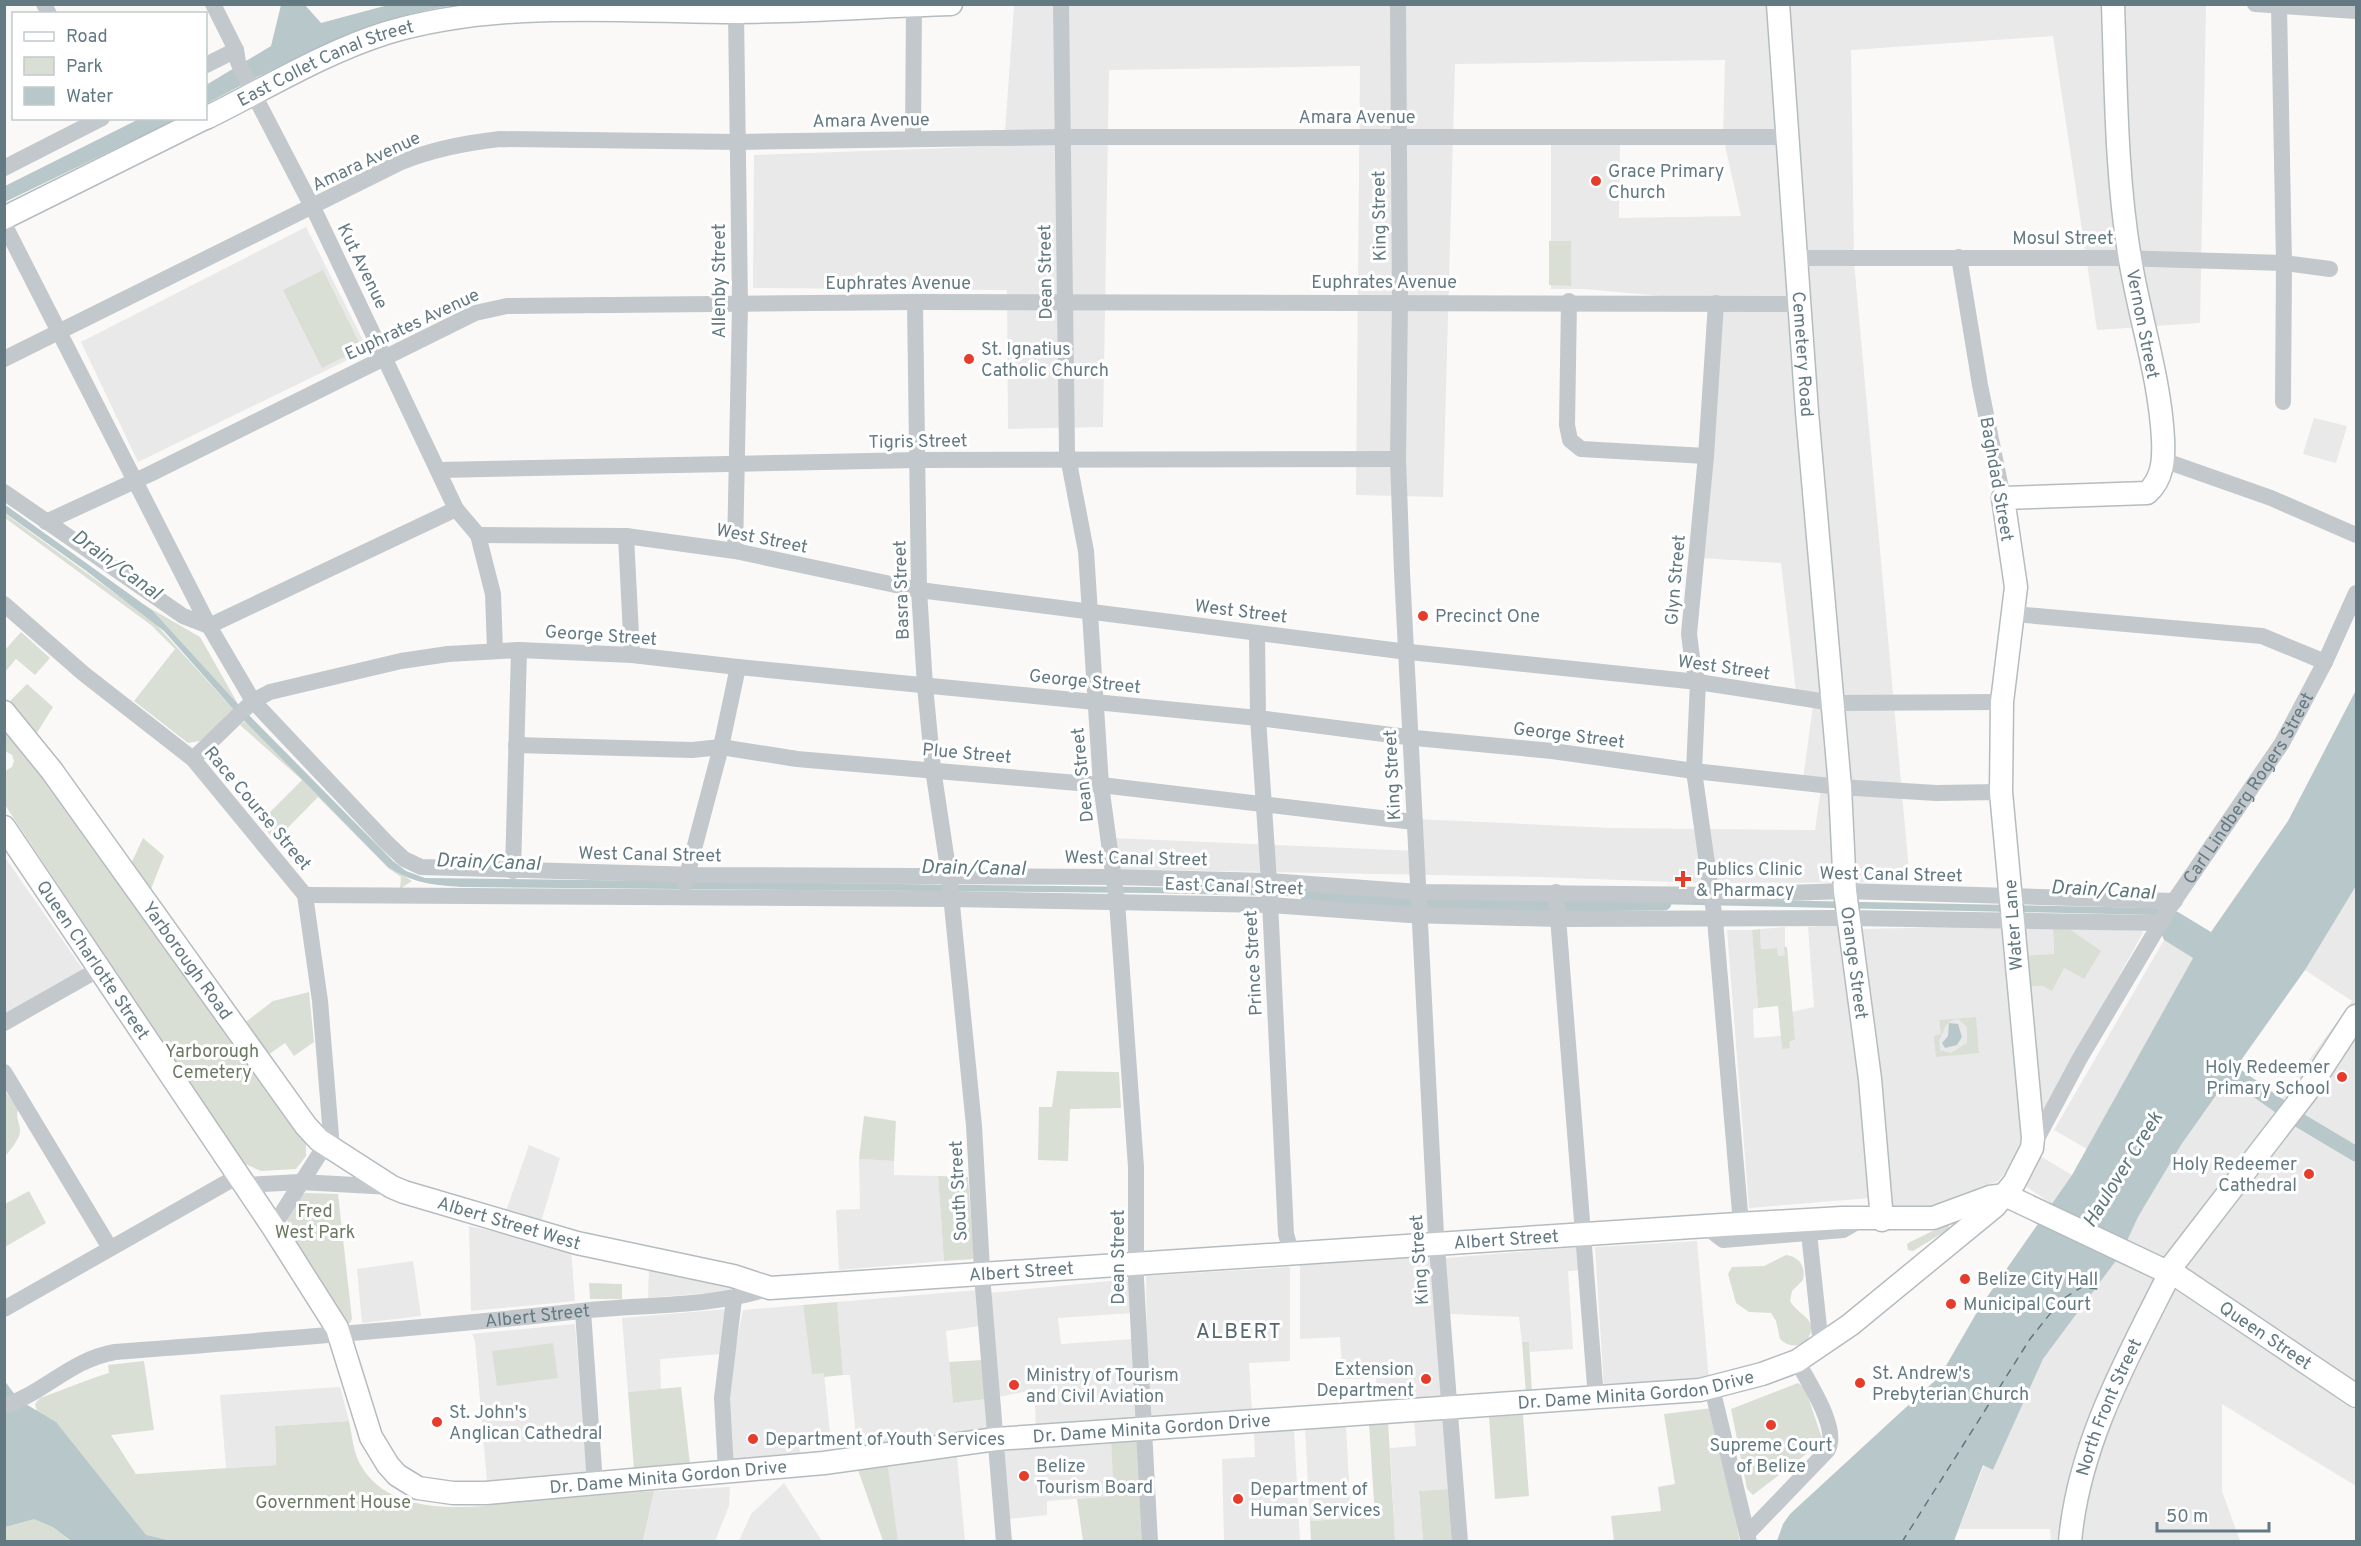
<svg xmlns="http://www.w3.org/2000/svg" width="2361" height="1546" font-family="Overpass,sans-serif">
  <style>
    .built { fill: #e8e9e8 }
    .green { fill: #dadfd6; fill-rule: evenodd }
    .water { fill: #b8c8ca }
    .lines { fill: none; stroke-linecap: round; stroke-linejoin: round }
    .canal { stroke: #b8c8ca; stroke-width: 15 }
    .ferry { stroke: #5f787c; stroke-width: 1.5; stroke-dasharray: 8 6; stroke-linecap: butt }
    .secondary-casing { stroke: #b5bcc0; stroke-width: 25 }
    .street { stroke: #c2c8cb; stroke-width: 16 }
    .secondary { stroke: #fff; stroke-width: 22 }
    .poi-dot { fill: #e63c2b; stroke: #fff; stroke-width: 2 }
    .labels { text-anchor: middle; stroke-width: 6; stroke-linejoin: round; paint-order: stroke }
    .street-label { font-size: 18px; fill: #647a83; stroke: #fff }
    .poi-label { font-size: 18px; fill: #647a83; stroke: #fff; text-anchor: start }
    .park-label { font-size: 18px; fill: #6b7a63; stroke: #fff }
    .water-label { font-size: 20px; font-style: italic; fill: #5f787c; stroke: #fff }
    .quarter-label { font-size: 21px; letter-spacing: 1.5px; fill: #56676e; stroke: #fff }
  </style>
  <rect width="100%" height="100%" fill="#faf9f7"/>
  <g class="built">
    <polygon points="1014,5 2206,5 2200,323 2097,330 2053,36 1851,50 1854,262 1910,882 1699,883 1542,877 1112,869 1111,838 1417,851 1416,819 1611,828 1815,830 1822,781 1803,779 1814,698 1796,692 1781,563 1701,558 1716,301 1584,289 1551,289 1551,140 1620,140 1619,218 1741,216 1723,137 1725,60 1455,64 1443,497 1356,495 1360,66 1109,70 1103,427 1008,429 1007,290 753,288 754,155 1004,146"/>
    <polygon points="306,227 368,350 138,462 81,342"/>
    <polygon points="2314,418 2347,426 2336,463 2303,454"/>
    <polygon points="4,856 84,971 4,1015"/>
    <polygon points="2356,886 2356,1486 2222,1404 2222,1491 2240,1541 2051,1542 2050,1529 1959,1529 1984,1465 1993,1470 2043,1359 2121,1254 2138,1217 2181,1145 2235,1070 2279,1101 2352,1001 2305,970"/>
    <polygon points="1840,925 1859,1075 1870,1198 1749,1208 1727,930 1752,930 1758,1008 1753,1009 1754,1038 1781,1036 1782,1049 1789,1042 1795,1041 1792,1012 1814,1007 1808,927"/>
    <polygon points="2005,926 2025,1141 2018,1157 1998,1181 1926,1208 1891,1210 1859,931 1862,929"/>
    <polygon points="1785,927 1785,955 1777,956 1777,948 1761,949 1760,929"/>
    <polygon points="2068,928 2142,931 2143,933 2045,1108 2040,1111 2025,987 2043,986 2064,968 2084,979"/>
    <polygon points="2019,929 2053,929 2054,955 2021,956"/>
    <polygon points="2164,940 2193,958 2087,1149 2054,1130"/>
    <polygon points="529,1145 560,1158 538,1232 503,1220"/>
    <polygon points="2040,1156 2072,1175 2053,1205 2024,1185"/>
    <polygon points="859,1159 894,1161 894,1175 938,1176 944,1261 839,1270 836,1210 860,1209"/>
    <polygon points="469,1226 571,1249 575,1301 471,1311"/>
    <polygon points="1697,1241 1709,1381 1604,1388 1595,1247"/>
    <polygon points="1581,1247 1582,1270 1568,1271 1573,1349 1530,1352 1529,1342 1522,1342 1519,1317 1450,1314 1445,1258"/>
    <polygon points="1434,1255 1442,1399 1377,1405 1376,1378 1343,1379 1340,1337 1300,1339 1300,1264"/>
    <polygon points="413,1261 421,1316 362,1323 357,1269"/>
    <polygon points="649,1267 733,1286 730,1291 648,1298"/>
    <polygon points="1290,1267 1290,1361 1249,1363 1252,1411 1148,1417 1146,1276"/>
    <polygon points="1131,1279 1132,1313 1058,1318 1061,1344 1133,1339 1137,1419 1036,1426 1034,1390 998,1397 989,1293"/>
    <polygon points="978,1290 980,1326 946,1331 953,1403 986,1399 988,1432 857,1448 850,1375 843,1375 837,1302"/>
    <polygon points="803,1305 812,1373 824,1373 830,1433 798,1436 800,1454 733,1460 729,1400 733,1362 743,1310"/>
    <polygon points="728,1309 720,1354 660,1359 661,1389 628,1392 622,1318"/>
    <polygon points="575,1324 587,1475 487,1482 475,1341 472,1334"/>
    <polygon points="340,1387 349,1421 275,1426 276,1465 226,1468 220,1395"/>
    <polygon points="1441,1417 1445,1420 1449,1489 1419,1491 1423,1541 1398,1541 1395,1540 1390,1448 1416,1446 1414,1419"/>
    <polygon points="1346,1426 1351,1519 1310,1521 1305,1428"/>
    <polygon points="1294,1429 1300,1541 1224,1541 1222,1459 1255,1457 1254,1432"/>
    <polygon points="1111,1442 1115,1496 1047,1501 1047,1515 1009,1519 1004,1450"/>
    <polygon points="957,1456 965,1541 898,1541 888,1466"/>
    <polygon points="784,1483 822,1541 739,1541 751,1514"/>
    <polygon points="730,1487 729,1506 715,1541 643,1542 654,1491"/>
  </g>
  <g class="green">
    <polygon points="1549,241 1571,241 1571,286 1549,285"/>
    <polygon points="323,270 362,348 322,368 283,290"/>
    <polygon points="4,513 153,621 234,710 200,741 188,743 134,701 175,649 151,625 5,518"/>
    <polygon points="143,604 200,637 238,704 153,611"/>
    <polygon points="21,632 50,658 35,675 16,659 5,672 5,650"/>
    <polygon points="27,684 53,707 35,736 9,702"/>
    <polygon points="246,720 388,866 412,881 400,889 401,877 388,868 318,797 275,841 260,822 302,780 240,725"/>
    <polygon points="4,723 306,1142 306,1156 296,1169 261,1171 243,1163 5,805 5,771 12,767 14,761 12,755 5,751"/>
    <polygon points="143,838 164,856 149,894 130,866"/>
    <polygon points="2068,928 2101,951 2084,979 2064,968 2052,991 2043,986 2025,987 2021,956 2054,954 2053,929"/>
    <polygon points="1760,929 1761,949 1777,948 1778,956 1785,955 1784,947 1787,947 1795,1040 1789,1042 1790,1048 1782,1049 1778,1006 1758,1008 1752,930"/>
    <polygon points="309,992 314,1042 294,1056 285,1043 265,1057 243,1024 273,1001"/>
    <path d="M1976,1017l3,36 -43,4 -2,-21 7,-2 -2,-14zM1958,1019l9,8v16l-16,10 -11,-3 -1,-10c7,-10 4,-19 19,-21z"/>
    <polygon points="1057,1071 1119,1072 1121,1108 1070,1109 1068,1161 1038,1160 1039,1107 1052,1107"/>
    <path d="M5,1091l13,18c-3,11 3,15 2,24 -1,6 -10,18 -15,23z"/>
    <polygon points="864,1116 896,1121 894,1161 859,1159"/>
    <polygon points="938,1176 968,1177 974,1259 944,1261"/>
    <polygon points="29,1191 46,1223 5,1247 5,1204"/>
    <polygon points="306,1193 338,1194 352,1319 350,1323 344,1324 289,1232 287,1219 300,1195"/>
    <polygon points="1949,1223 1949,1229 1913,1251 1908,1250 1907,1244 1910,1242"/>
    <path d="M1786,1255c14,2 20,12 17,25l-11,11 -2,10c8,15 31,18 17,39 -10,8 -19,7 -27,-1l-4,-18 -5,-8 -22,-1 -13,-9 -8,-29 4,-7 32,-1z"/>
    <polygon points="589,1283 622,1284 622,1299 590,1299"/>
    <polygon points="837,1302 843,1375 824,1377 824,1373 812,1374 803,1305"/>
    <polygon points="1522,1342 1529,1342 1532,1393 1526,1394"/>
    <polygon points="553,1343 558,1378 497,1386 492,1351"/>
    <polygon points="982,1360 986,1399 953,1403 949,1362"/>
    <path d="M144,1361l10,69 -43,5 25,39 140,-9 -1,-39 74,-5c3,13 4,29 10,41 24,46 79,47 125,44 13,-1 22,-8 36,-5l134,-10 -11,50 -472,1 -15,-3 -16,2 -103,-130 -2,-7 5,-6c23,-8 45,-18 69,-25l-1,-8z"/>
    <polygon points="1798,1383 1805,1388 1823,1441 1753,1495 1747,1489 1731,1409"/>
    <polygon points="681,1387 690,1464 634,1470 628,1392"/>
    <polygon points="1712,1408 1740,1541 1614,1541 1611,1516 1661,1511 1658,1487 1675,1484 1664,1414"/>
    <polygon points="1523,1415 1529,1496 1495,1499 1489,1417"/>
    <polygon points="1388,1421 1395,1540 1398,1541 1311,1541 1310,1521 1375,1517 1369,1424"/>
    <polygon points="1139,1439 1146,1541 1083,1541 1077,1499 1114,1496 1111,1442"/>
    <polygon points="888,1465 888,1466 898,1541 883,1541 858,1470"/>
    <polygon points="11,1488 70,1541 71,1541 5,1541 4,1490"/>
    <polygon points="1449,1489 1453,1541 1423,1541 1419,1491"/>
  </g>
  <g class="water">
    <path d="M281,5h24l16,18 67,-18h67c-89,13 -171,58 -249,99v-19l65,-39z"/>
    <polygon points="139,119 177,119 5,202 5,186"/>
    <path d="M4,504l149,107 85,93 155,157 13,10 19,7 721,9 1011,21 21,4 33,20 77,-111 68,-131v196l-51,84 -124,175 -43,72 -17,37 -78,105 -50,111 -10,-5 -29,76h-177l6,-17 7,-10 150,-138 40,-69 92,-132 121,-217 -29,-18 -10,-25 -1007,-22 -686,-6c-28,-2 -49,-4 -73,-20l-154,-157 -70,-79 -79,-61 -80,-57z"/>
    <polygon points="1949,1023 1958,1024 1962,1037 1957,1045 1945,1048 1942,1043 1948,1036"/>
    <polygon points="4,1380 19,1400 56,1422 146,1535 171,1541 71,1541 53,1527 34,1519 5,1527"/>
  </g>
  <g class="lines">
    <g class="canal">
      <polyline points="1308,896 1432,905 1664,903"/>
      <polyline points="2216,1061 2299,1120 2356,1154"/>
    </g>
    <polyline class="ferry" points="1902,1542 2030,1339 2061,1300 2082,1287 2098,1289"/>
    <g class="secondary-casing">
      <g id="secondary">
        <path id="s3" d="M1778,4l29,408 33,375 5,104 25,188 12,141"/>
        <path id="s4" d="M206,118c59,-29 117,-65 180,-85 111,-33 228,-22 343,-21 74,0 148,-6 222,-8"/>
        <polyline points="4,218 205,118"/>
        <path id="s5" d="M4,712l48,59 254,355 13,14 73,47 12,5 173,51 156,33 37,12 952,-63 120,-7h91l57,-21 15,-2 158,75"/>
        <path id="s6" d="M4,827l269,400 64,101 34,109 17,28 9,10 21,13 35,5h33l338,-30 172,-24 704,-49 62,-16 35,-13 53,-36 145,-119 19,-23 18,-35 1,-10 -32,-346 1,-90 14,-115 -13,-89 144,-5c16,-14 17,-34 16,-54 -3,-60 -23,-120 -33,-180 -14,-83 -14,-170 -17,-255"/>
        <polyline points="2172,1266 2307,1091 2356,1016"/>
        <path id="s7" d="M2176,1275l180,121"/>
        <path id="s8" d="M2070,1542c8,-95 55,-180 97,-263"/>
      </g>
    </g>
    <g class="street">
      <polyline points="44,4 49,14"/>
      <polyline points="213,4 236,50 238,62 251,89 318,218 456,509 478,535 493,594 495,650"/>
      <polyline points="1061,4 1067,452 1086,551 1101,785 1117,902 1136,1167 1136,1279 1150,1542"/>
      <polyline points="1398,4 1400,301 1398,459 1402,572 1436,1235 1460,1542"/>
      <polyline points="2255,4 2356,11"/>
      <polyline points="2279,6 2284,263 2283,402"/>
      <polyline points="206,65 236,50"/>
      <polyline points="913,139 914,5"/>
      <polyline points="4,168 102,118"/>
      <polyline points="4,224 209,626 253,701 386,842 404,859 421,867 697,875 1113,877 1269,881 1419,892 1722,895 1845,891 2175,901"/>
      <polyline points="1959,257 1980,385 2003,498"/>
      <polyline points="1796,258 2119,258 2284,263 2330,269"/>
      <polyline points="1569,301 1567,425 1570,440 1581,449 1706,456"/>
      <polyline points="915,302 919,590 925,686 933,769 949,875 974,1126 983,1287 1004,1542"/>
      <polyline points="1716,303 1706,456 1689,634 1693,665 1698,682 1694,771 1715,920 1741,1224"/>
      <path d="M4,359l395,-196c33,-14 65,-20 101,-24l237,3 326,-5h724"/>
      <polyline points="2163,460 2271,498 2356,535"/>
      <polyline points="439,470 917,460 1398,459"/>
      <polyline points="4,492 183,616 209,626"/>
      <polyline points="46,522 150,474 475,313 507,306 915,302 1800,304"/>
      <polyline points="478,535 626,536 735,551 919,590 1400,651 1698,682 1833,703 2002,702"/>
      <polyline points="626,536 632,655"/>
      <polyline points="735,551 740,304 736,12"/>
      <polyline points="4,604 84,674 193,759 305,895 320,1001 331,1136 273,1227"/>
      <polyline points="2014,614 2262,636 2325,662"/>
      <polyline points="209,626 456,509"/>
      <polyline points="1257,633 1258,718 1269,881 1286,1234 1292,1255"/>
      <polyline points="516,745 692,750 721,747 797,759 1101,785 1414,822"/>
      <polyline points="193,759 253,701 270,692 401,661 448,654 519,650 632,655 738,667 1258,718 1415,738 1552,751 1694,771 1840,787 1936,793 2001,792"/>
      <polyline points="513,871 519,650"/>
      <polyline points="685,883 721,747 738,667"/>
      <polyline points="1556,892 1596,1398"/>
      <polyline points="305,895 951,899 1269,905 1409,915 1557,919 1847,918 2161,923"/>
      <polyline points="4,1023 101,968"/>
      <polyline points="4,1072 110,1248"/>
      <path id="s1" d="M2033,1146l47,-88 90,-151 112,-164 43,-81 31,-69"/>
      <polyline points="245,1185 300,1182 391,1187"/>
      <polyline points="1706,1227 1723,1240 1843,1230 1862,1219"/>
      <polyline points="1809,1233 1821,1346"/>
      <polyline points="4,1309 238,1176"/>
      <polyline points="583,1311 595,1484"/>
      <polyline points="1712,1388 1749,1542"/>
      <path id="s2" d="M4,1406c42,-14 66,-46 111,-54 155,-12 311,-24 466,-41 64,-7 127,-3 189,-23"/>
      <polyline points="726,1471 722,1398 734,1299"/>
      <path d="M1748,1533l79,-82c14,-21 -19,-69 -30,-90"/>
    </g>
    <use href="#secondary" class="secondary"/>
  </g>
  <g class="poi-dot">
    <circle cx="1596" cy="181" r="6"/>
    <circle cx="969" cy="359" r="6"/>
    <circle cx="1423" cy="616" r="6"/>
    <path d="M1680 870h6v6h6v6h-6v6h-6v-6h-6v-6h6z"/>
    <circle cx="2342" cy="1077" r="6"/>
    <circle cx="2309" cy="1174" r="6"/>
    <circle cx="1965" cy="1279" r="6"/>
    <circle cx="1951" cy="1304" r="6"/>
    <circle cx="1426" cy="1379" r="6"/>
    <circle cx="1860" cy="1383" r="6"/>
    <circle cx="1014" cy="1385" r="6"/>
    <circle cx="437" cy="1422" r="6"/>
    <circle cx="1771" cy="1425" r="6"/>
    <circle cx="753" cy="1439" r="6"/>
    <circle cx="1024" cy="1476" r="6"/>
    <circle cx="1238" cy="1499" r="6"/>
  </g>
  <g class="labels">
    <g class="street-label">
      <text dy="6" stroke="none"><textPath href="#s4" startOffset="132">East Collet Canal Street</textPath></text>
      <text x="1357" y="123">Amara Avenue</text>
      <text transform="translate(871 120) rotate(-1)" y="6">Amara Avenue</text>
      <text transform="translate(366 161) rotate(-25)" y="6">Amara Avenue</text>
      <text transform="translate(1379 216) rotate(-91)" y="6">King Street</text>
      <text x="2063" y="244">Mosul Street</text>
      <text transform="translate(363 266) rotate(64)" y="6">Kut Avenue</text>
      <text transform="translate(1045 272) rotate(-91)" y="6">Dean Street</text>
      <text transform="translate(719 281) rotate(-90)" y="6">Allenby Street</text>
      <text x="1384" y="288">Euphrates Avenue</text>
      <text x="898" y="289">Euphrates Avenue</text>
      <text transform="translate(412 324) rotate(-25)" y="6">Euphrates Avenue</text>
      <text transform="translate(2143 324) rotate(79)" y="6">Vernon Street</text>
      <text dy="6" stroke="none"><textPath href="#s3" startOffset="351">Cemetery Road</textPath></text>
      <text transform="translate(918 441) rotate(-1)" y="6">Tigris Street</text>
      <text transform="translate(1997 479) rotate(80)" y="6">Baghdad Street</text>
      <text transform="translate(762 538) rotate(11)" y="6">West Street</text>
      <text transform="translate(1675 580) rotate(-85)" y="6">Glyn Street</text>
      <text transform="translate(901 590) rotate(-92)" y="6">Basra Street</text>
      <text transform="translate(1241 611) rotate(7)" y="6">West Street</text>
      <text transform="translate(601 635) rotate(4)" y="6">George Street</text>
      <text transform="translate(1724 667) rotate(8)" y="6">West Street</text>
      <text transform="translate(1085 681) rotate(6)" y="6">George Street</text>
      <text transform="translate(1569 735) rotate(7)" y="6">George Street</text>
      <text transform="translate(967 753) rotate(5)" y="6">Plue Street</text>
      <text transform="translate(1082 775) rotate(-96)" y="6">Dean Street</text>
      <text transform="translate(1392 775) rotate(-93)" y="6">King Street</text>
      <text dy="6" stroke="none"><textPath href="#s1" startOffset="418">Carl Lindberg Rogers Street</textPath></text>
      <text transform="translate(258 808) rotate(50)" y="6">Race Course Street</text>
      <text transform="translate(650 854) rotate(1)" y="6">West Canal Street</text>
      <text transform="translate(1136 858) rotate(1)" y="6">West Canal Street</text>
      <text transform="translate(1891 874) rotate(1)" y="6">West Canal Street</text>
      <text transform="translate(1234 886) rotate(2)" y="6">East Canal Street</text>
      <text transform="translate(2013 925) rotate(-94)" y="6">Water Lane</text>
      <text dy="6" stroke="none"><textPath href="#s6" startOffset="160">Queen Charlotte Street</textPath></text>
      <text dy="6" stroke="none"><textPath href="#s5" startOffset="309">Yarborough Road</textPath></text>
      <text dy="6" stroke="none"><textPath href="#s3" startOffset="962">Orange Street</textPath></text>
      <text transform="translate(1253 963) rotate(-93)" y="6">Prince Street</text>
      <text transform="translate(958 1191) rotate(-93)" y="6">South Street</text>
      <text dy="6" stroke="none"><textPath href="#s5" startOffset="741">Albert Street West</textPath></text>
      <text dy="6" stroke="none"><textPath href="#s5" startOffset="1748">Albert Street</textPath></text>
      <text transform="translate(1118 1257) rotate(-90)" y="6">Dean Street</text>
      <text transform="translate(1419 1260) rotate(-94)" y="6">King Street</text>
      <text dy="6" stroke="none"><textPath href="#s5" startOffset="1262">Albert Street</textPath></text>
      <text dy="6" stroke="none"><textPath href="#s2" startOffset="548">Albert Street</textPath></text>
      <text dy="6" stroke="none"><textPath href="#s7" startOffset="108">Queen Street</textPath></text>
      <text dy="6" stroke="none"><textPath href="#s6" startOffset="2010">Dr. Dame Minita Gordon Drive</textPath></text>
      <text dy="6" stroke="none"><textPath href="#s8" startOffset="141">North Front Street</textPath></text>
      <text dy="6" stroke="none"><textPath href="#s6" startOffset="1524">Dr. Dame Minita Gordon Drive</textPath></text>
      <text dy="6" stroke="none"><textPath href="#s6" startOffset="1038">Dr. Dame Minita Gordon Drive</textPath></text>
    </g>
    <g class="poi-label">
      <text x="1608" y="177">Grace Primary<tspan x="1608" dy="21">Church</tspan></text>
      <text x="981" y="355">St. Ignatius<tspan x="981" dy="21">Catholic Church</tspan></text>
      <text x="1435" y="622">Precinct One</text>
      <text x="1696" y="875">Publics Clinic<tspan x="1696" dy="21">&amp; Pharmacy</tspan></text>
      <text x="2330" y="1073" text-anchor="end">Holy Redeemer<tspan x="2330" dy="21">Primary School</tspan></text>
      <text x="2297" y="1170" text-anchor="end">Holy Redeemer<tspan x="2297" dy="21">Cathedral</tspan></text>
      <text x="1977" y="1285">Belize City Hall</text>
      <text x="1963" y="1310">Municipal Court</text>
      <text x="1414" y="1375" text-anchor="end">Extension<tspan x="1414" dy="21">Department</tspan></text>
      <text x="1872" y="1379">St. Andrew's<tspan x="1872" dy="21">Prebyterian Church</tspan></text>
      <text x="1026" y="1381">Ministry of Tourism<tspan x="1026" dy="21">and Civil Aviation</tspan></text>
      <text x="449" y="1418">St. John's<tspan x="449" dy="21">Anglican Cathedral</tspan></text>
      <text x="765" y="1445">Department of Youth Services</text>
      <text x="1771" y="1451" text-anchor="middle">Supreme Court<tspan x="1771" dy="21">of Belize</tspan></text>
      <text x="1036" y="1472">Belize<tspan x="1036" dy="21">Tourism Board</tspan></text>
      <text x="1250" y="1495">Department of<tspan x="1250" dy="21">Human Services</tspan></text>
    </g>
    <g class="park-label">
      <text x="212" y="1057">Yarborough<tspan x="212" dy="21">Cemetery</tspan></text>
      <text x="315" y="1217">Fred<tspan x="315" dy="21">West Park</tspan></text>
      <text x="333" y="1508">Government House</text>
    </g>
    <g class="water-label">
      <text transform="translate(117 564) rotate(36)" y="7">Drain/Canal</text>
      <text transform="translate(488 861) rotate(2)" y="7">Drain/Canal</text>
      <text transform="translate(973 867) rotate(1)" y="7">Drain/Canal</text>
      <text transform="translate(2103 889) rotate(3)" y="7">Drain/Canal</text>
      <text transform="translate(2122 1169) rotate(-58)" y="7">Haulover Creek</text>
    </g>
    <g class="quarter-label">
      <text x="1239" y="1338">ALBERT</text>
    </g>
  </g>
  <rect width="2361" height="1546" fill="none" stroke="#647a83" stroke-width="12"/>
  <rect x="12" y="12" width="195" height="108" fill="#ffffff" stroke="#c1cacd" stroke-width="1.5"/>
  <rect x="24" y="32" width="30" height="9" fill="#ffffff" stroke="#c1cacd" stroke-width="1.5"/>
  <text x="66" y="42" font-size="18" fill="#647a83">Road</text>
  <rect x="24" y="57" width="30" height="18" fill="#dadfd6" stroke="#c1cacd" stroke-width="1.5"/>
  <text x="66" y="72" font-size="18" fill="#647a83">Park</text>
  <rect x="24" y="87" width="30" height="18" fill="#b8c8ca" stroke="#c1cacd" stroke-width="1.5"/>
  <text x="66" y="102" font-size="18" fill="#647a83">Water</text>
  <path d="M2157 1522v9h112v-9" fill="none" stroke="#647a83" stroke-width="3"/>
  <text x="2166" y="1522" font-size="18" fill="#647a83" stroke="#ffffff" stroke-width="4.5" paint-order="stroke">50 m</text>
</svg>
